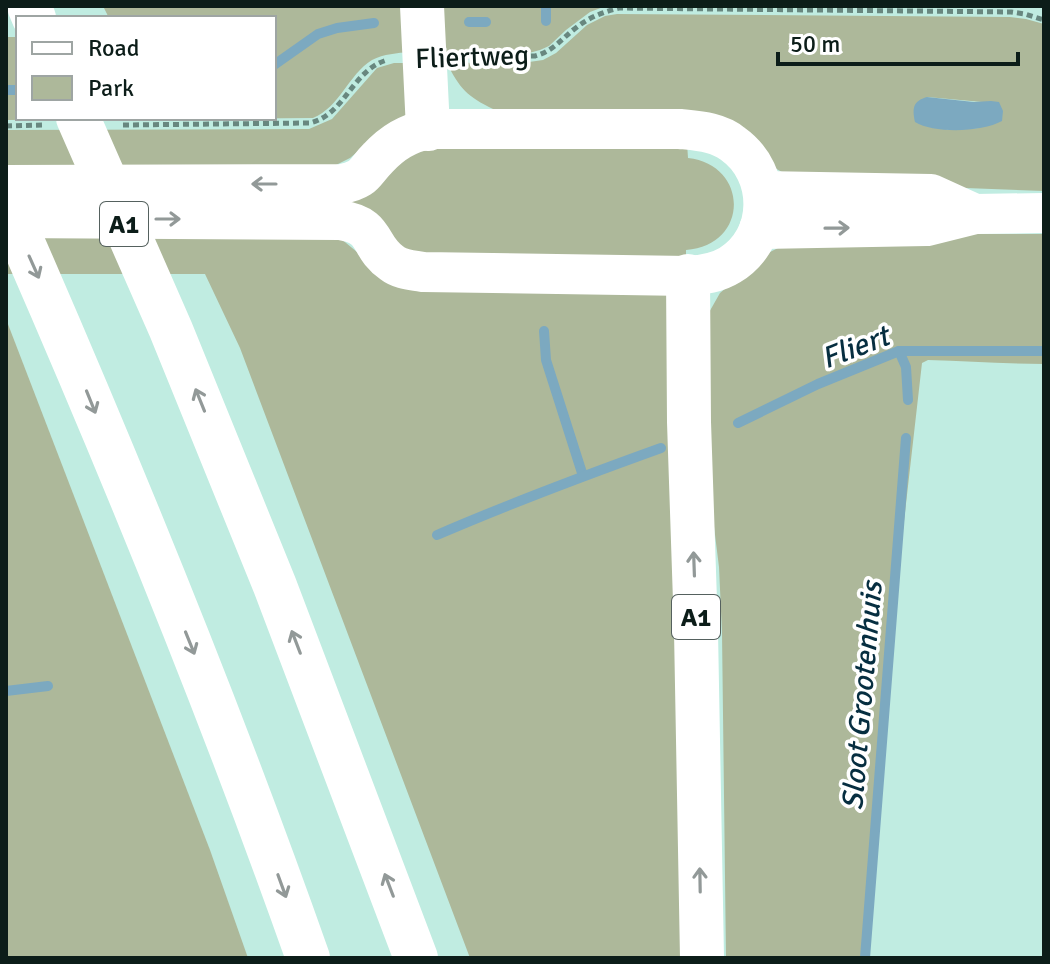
<svg xmlns="http://www.w3.org/2000/svg" width="1050" height="964" font-family="Signika,sans-serif">
  <style>
    .green { fill: #adb89a; fill-rule: evenodd }
    .water { fill: #7ca9c0 }
    .lines { fill: none; stroke-linecap: round; stroke-linejoin: round }
    .stream { stroke: #7ca9c0; stroke-width: 10 }
    .path { stroke: #68877f; stroke-width: 5; stroke-dasharray: 6 4; stroke-linecap: butt }
    .secondary { stroke: #fff; stroke-width: 40 }
    .motorway { stroke: #fff; stroke-width: 44 }
    .oneway { stroke: #929998 }
    .labels { text-anchor: middle; stroke-width: 7; stroke-linejoin: round; paint-order: stroke }
    .shield { fill: #fff; stroke: #55615e; stroke-width: 2 }
    .shield-label { font-size: 26px; font-weight: bold; fill: #0c1d19 }
    .street-label { font-size: 28px; fill: #0c1d19; stroke: #fff }
    .water-label { font-size: 30px; font-style: italic; fill: #062e40; stroke: #fff }
  </style>
  <rect width="100%" height="100%" fill="#c0ece1"/>
  <g class="green">
    <path d="M103,6h305l2,46c-13,1 -26,2 -38,8 -24,15 -32,47 -59,58l-307,2v-83h12v81h256v-100h-165z"/>
    <polygon points="443,6 606,6 590,12 566,30 549,46 540,50 529,53 445,52"/>
    <path d="M617,14l393,3 16,2 18,5v167l-158,-6 -99,-10 -12,-7 -9,-9 -273,-50c-25,-12 -34,-21 -46,-46l82,-1 14,-2 13,-7 31,-28 18,-9zM927,97l55,5 -3,26 -32,2z"/>
    <polygon points="394,63 410,63 413,117 362,148 350,158 334,166 6,175 6,130 309,129 332,119 377,68"/>
    <path d="M687,143l1,15c62,7 61,88 -2,92v16l-250,-2 -48,-20 -382,-50 347,2 53,-48z"/>
    <polygon points="6,226 340,238 357,252 675,292 689,958 470,958 240,348 205,274 6,274"/>
    <path d="M945,234h99v130c-39,0 -77,-3 -116,-4l-6,3 -42,369 -17,226h-137l-4,-325 -3,-66 -16,-129 -4,-108 21,-37 46,-39 18,-9z"/>
    <polygon points="6,319 210,850 248,958 6,958"/>
  </g>
  <path class="water" d="M927,97l47,5 17,-1 8,1 4,9 -1,10c-20,11 -67,13 -87,1 -3,-14 -2,-21 12,-25z"/>
  <g class="lines">
    <g class="stream">
      <polyline points="546,6 546,21"/>
      <polyline points="469,22 486,22"/>
      <polyline points="274,65 318,34 337,28 374,23"/>
      <polyline points="6,90 18,90"/>
      <polyline points="544,331 546,360 583,476"/>
      <polyline points="899,351 906,367 908,400"/>
      <polyline points="738,423 818,384 899,351 1044,351"/>
      <path d="M437,535c74,-32 149,-60 224,-87"/>
      <polyline points="6,691 48,686"/>
      <polyline points="865,958 906,438"/>
    </g>
    <g class="path">
      <path d="M461,57l74,-1c19,-5 27,-18 42,-29 13,-10 26,-15 42,-19l392,4 14,2 19,6"/>
      <path d="M123,125l187,-2c36,-9 42,-53 77,-63"/>
      <polyline points="6,126 45,125"/>
    </g>
    <g class="secondary">
      <path d="M6,185l336,-1c24,-5 21,-11 36,-26 15,-16 29,-24 50,-29h252c19,2 38,3 53,15 41,29 41,94 -3,121 -13,8 -27,10 -42,11l-265,-4c-11,-2 -22,-2 -31,-9 -25,-17 -13,-37 -52,-43l-334,-2"/>
      <polyline points="763,191 931,194 975,214"/>
      <polyline points="759,229 927,226 975,214 1044,213"/>
    </g>
    <g class="motorway">
      <polyline points="29,6 34,18"/>
      <polyline points="422,6 428,129"/>
      <polyline points="78,118 171,330 275,586 416,958"/>
      <path d="M6,204c109,248 212,499 302,754"/>
      <polyline points="688,276 689,422 696,631 702,958"/>
    </g>
  </g>
  <defs><path id="oneway-shaft" d="M-6 0H5M1.5-3L5.5 0L1.5 3" fill="none" stroke-width="1.6" stroke-linecap="round" stroke-linejoin="round" transform="scale(2)"/></defs>
  <g class="oneway">
    <use href="#oneway-shaft" transform="translate(264 184) rotate(180)"/>
    <use href="#oneway-shaft" transform="translate(168 219)"/>
    <use href="#oneway-shaft" transform="translate(837 228) rotate(-1)"/>
    <use href="#oneway-shaft" transform="translate(34 267) rotate(66)"/>
    <use href="#oneway-shaft" transform="translate(200 400) rotate(-112)"/>
    <use href="#oneway-shaft" transform="translate(91 402) rotate(68)"/>
    <use href="#oneway-shaft" transform="translate(694 564) rotate(-92)"/>
    <use href="#oneway-shaft" transform="translate(296 642) rotate(-111)"/>
    <use href="#oneway-shaft" transform="translate(190 643) rotate(68)"/>
    <use href="#oneway-shaft" transform="translate(700 880) rotate(-91)"/>
    <use href="#oneway-shaft" transform="translate(389 885) rotate(-111)"/>
    <use href="#oneway-shaft" transform="translate(282 886) rotate(70)"/>
  </g>
  <g class="labels">
    <g class="shield">
      <rect x="100" y="202" width="48" height="44" rx="6"/>
      <rect x="672" y="595" width="48" height="44" rx="6"/>
    </g>
    <g class="shield-label">
      <text x="124" y="233">A1</text>
      <text x="696" y="626">A1</text>
    </g>
    <g class="street-label">
      <text transform="translate(472 56) rotate(-2)" y="10">Fliertweg</text>
    </g>
    <g class="water-label">
      <text transform="translate(855 347) rotate(-21)" y="10">Fliert</text>
      <text transform="translate(862 696) rotate(-85)" y="10">Sloot Grootenhuis</text>
    </g>
  </g>
  <rect width="1050" height="964" fill="none" stroke="#0c1d19" stroke-width="16"/>
  <rect x="16" y="16" width="260" height="104" fill="#ffffff" stroke="#9ea5a3" stroke-width="2"/>
  <rect x="32" y="42" width="40" height="12" fill="#ffffff" stroke="#9ea5a3" stroke-width="2"/>
  <text x="88" y="56" font-size="24" fill="#0c1d19">Road</text>
  <rect x="32" y="76" width="40" height="24" fill="#adb89a" stroke="#9ea5a3" stroke-width="2"/>
  <text x="88" y="96" font-size="24" fill="#0c1d19">Park</text>
  <path d="M778 52v12h240v-12" fill="none" stroke="#0c1d19" stroke-width="4"/>
  <text x="790" y="52" font-size="24" fill="#0c1d19" stroke="#ffffff" stroke-width="6" paint-order="stroke">50 m</text>
</svg>
